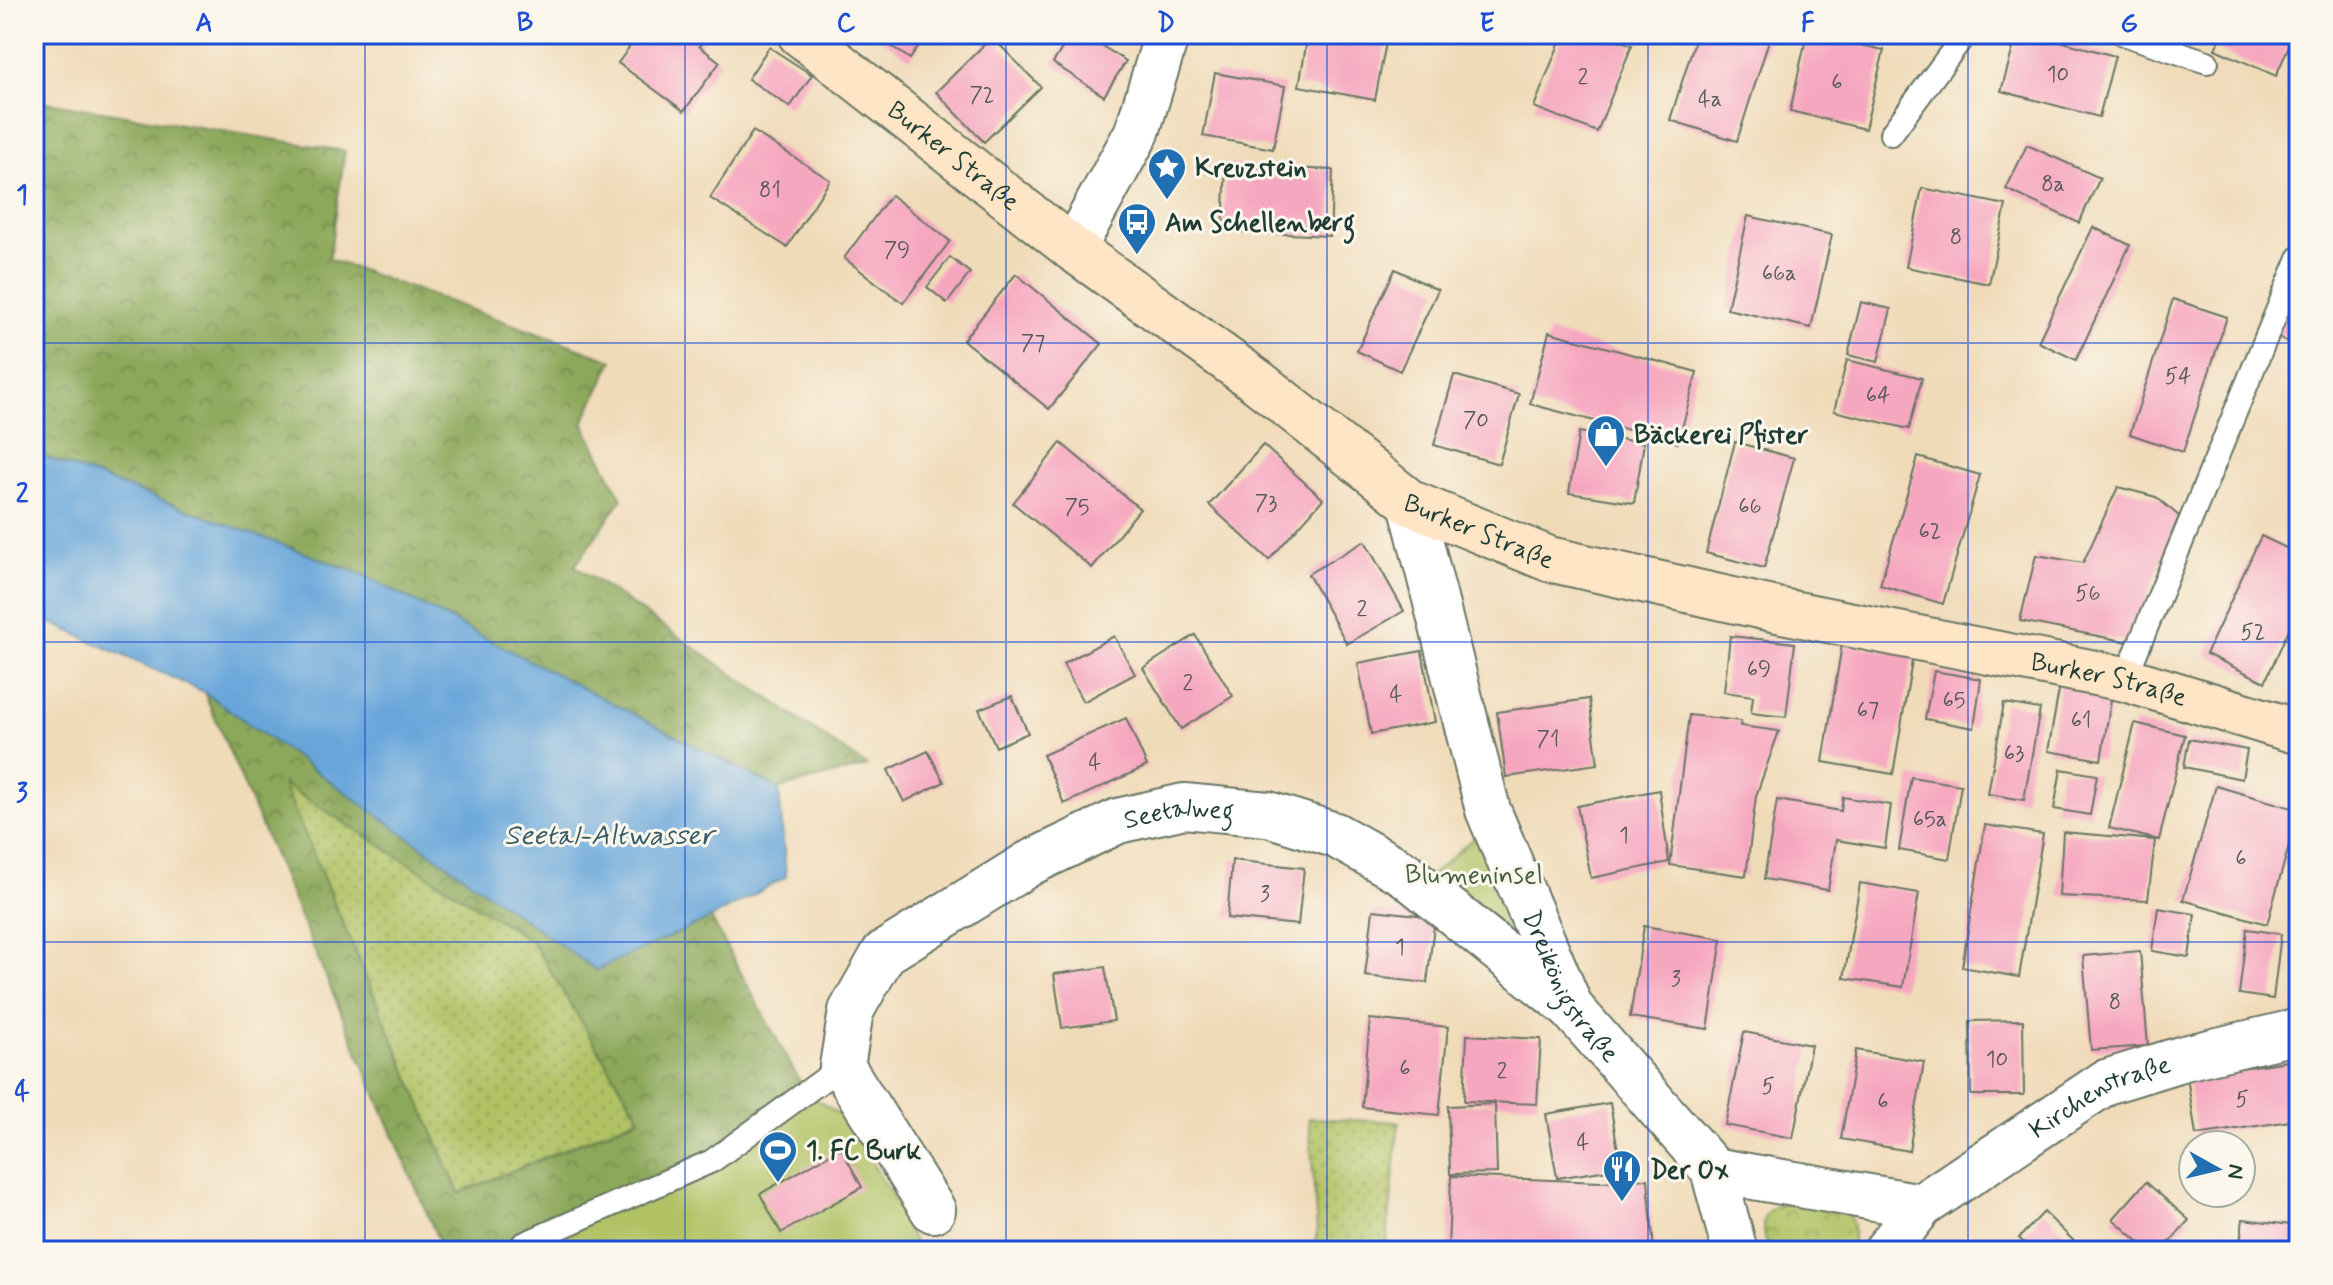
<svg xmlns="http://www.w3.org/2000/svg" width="2333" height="1285" font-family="Mynerve,sans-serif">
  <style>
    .grass { fill: url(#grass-dots); stroke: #68804c; stroke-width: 2 }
    .forest { fill: url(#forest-crowns); stroke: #567247; stroke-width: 2; fill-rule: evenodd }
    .park { fill: url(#park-crowns); stroke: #68804c; stroke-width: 2 }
    .garden { fill: #b1c265; stroke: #68804c; stroke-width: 2 }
    .water { fill: #67a6da; stroke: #437287; stroke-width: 2 }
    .building { fill: #f6a7c0 }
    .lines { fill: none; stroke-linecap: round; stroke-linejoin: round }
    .service-casing { stroke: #687463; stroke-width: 26 }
    .minor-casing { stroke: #687463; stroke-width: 48 }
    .secondary-casing { stroke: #687463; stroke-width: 48 }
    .service { stroke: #fff; stroke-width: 22 }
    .minor { stroke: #fff; stroke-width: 44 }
    .secondary { stroke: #fde5c5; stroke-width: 44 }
    .grid { fill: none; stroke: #1d4ed8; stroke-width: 2; stroke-opacity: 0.55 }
    .labels { text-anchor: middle; stroke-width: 6; stroke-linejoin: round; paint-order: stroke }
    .number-label { font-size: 22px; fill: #555857 }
    .street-label { font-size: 26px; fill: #1f3d34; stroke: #fbf7ec }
    .poi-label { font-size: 26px; font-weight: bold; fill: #1f3d34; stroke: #fbf7ec; text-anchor: start }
    .park-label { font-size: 26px; fill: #445e40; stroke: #fbf7ec }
    .water-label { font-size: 28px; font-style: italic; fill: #355c66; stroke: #fbf7ec }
    .neatline { fill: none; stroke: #1d4ed8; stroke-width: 3 }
    .grid-label { font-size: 26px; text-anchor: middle; font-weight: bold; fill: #1d4ed8 }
  </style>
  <defs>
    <pattern id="grass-dots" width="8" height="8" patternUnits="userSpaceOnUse" patternTransform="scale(2)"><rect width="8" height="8" fill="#b1c265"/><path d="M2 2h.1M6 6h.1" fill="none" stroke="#8f9f54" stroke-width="1.8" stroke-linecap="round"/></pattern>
    <pattern id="forest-crowns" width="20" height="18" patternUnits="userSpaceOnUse" patternTransform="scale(2)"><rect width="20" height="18" fill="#8ca85a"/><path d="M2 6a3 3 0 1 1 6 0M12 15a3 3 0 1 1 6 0" fill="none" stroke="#728a4b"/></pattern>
    <pattern id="park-crowns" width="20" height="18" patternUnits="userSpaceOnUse" patternTransform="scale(2)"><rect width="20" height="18" fill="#b1c265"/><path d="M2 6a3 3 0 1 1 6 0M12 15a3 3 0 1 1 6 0" fill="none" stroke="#8f9f54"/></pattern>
  </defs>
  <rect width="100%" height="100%" fill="#fbf7ec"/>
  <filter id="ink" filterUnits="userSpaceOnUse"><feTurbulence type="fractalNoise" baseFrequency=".0125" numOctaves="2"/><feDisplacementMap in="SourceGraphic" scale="16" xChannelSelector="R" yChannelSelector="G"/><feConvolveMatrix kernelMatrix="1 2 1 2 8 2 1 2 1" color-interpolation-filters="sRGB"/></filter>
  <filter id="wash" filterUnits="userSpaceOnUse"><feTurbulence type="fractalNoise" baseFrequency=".006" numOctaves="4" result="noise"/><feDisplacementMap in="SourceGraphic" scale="32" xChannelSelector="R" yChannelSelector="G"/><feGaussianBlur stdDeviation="1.8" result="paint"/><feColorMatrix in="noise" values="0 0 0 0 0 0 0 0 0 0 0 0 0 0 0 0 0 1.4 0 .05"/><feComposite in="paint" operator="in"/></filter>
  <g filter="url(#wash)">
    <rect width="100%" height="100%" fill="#f0dbb9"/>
    <g class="grass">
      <polygon points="282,783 532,941 641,1117 459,1193"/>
      <polygon points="1309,1118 1399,1122 1386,1251 1314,1251 1317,1232"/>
    </g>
    <g class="forest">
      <polygon points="34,100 345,151 329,259 613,360 583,423 622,499 575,566 867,766 779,789 361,574 34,453"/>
      <path d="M204,692l392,277 115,-51 95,175 -90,71 -196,87h-77zM283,784l249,157 108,177 -181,75z"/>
    </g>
    <path class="park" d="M1792,1202l51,5c10,12 12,21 9,36l-12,7 -58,1 -17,-9c-6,-26 1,-36 27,-40z"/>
    <g class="garden">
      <polygon points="1484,829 1540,964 1432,874"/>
      <polygon points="806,1093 845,1118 896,1203 918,1251 520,1251 716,1164"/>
    </g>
    <polygon class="water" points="34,453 361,574 779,789 786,877 711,918 596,970 204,692 34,615"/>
    <g id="blocks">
      <g class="building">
        <polygon points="639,34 708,34 699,46 720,62 684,111 618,63"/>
        <polygon points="874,34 927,34 910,59"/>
        <polygon points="1071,34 1083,34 1126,61 1104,96 1053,63"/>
        <polygon points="1308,34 1370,34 1387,37 1375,100 1299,86"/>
        <polygon points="1563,34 1603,34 1632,45 1597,132 1534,107"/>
        <polygon points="1697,34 1771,34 1737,141 1670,120"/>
        <polygon points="1807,34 1884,50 1865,129 1790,111"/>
        <polygon points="2017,34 2034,34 2115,56 2099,117 2001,91"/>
        <polygon points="2222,34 2294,34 2276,76 2215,49"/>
        <polygon points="992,37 1041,87 984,142 936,92"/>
        <polygon points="769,47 812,75 790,107 748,79"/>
        <polygon points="1215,73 1285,86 1273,149 1203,136"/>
        <polygon points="753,131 830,180 787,247 710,198"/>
        <polygon points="2027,145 2100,178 2079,223 2006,189"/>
        <polygon points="1226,165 1333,170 1330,236 1223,231"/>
        <polygon points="1922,188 2006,205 1989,284 1906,267"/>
        <polygon points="891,195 950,241 903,303 844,258"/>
        <polygon points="1748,216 1832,235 1811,328 1727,309"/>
        <polygon points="2093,227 2130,245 2076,360 2038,342"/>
        <polygon points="950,257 970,273 947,303 927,287"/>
        <polygon points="1395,269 1438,290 1400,371 1357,351"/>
        <polygon points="1016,274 1102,344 1049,409 963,340"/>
        <polygon points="2299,285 2299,347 2275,336"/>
        <polygon points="2173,299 2227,317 2183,452 2130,434"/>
        <polygon points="1861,302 1891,309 1878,362 1848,355"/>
        <polygon points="1549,332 1697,372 1678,443 1530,404"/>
        <polygon points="1847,360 1922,378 1909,429 1834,411"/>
        <polygon points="1454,375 1519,394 1499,464 1434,445"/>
        <polygon points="1579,432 1644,443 1634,503 1569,493"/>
        <polygon points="1735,442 1794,458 1764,568 1706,553"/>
        <polygon points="1061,443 1140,509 1092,568 1013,503"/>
        <polygon points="1263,445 1323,499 1269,560 1209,505"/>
        <polygon points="1918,457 1980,475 1943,604 1880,585"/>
        <polygon points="2118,487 2156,497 2179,516 2129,642 2020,621 2036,555 2083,563"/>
        <polygon points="2261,536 2299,554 2299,607 2265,682 2206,654"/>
        <polygon points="1365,541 1404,611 1347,644 1308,574"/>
        <polygon points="1195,635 1233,696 1181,729 1143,668"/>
        <polygon points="1114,636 1135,674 1083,702 1063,664"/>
        <polygon points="1730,636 1795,643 1786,717 1751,713 1753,696 1724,692"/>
        <polygon points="1842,644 1913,655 1893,774 1823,762"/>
        <polygon points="1422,651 1435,722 1371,734 1358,663"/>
        <polygon points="1934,671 1981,679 1974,728 1925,719"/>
        <polygon points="2061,679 2113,688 2101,760 2048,751"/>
        <polygon points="1012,696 1028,733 996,747 979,709"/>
        <polygon points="1589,699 1598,764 1506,777 1497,712"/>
        <polygon points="2004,703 2040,709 2024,800 1988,794"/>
        <polygon points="1689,715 1741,721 1740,726 1779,731 1756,796 1746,876 1670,865"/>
        <polygon points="1126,718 1147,766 1064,804 1043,755"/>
        <polygon points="2135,723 2185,735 2159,840 2109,828"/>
        <polygon points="2189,739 2247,750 2242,779 2184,767"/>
        <polygon points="928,751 944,782 904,802 888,770"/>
        <polygon points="2061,769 2097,775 2090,815 2054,809"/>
        <polygon points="1911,777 1961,785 1949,859 1899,850"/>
        <polygon points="2216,786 2299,810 2267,924 2183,900"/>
        <polygon points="1659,790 1669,862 1591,878 1577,806"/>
        <polygon points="1843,797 1891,805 1885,848 1836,840 1828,890 1764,879 1777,800 1841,811"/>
        <polygon points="1985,825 2043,834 2019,977 1962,967"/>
        <polygon points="2063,832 2155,840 2148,900 2059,896"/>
        <polygon points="1232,860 1304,868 1298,925 1227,918"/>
        <polygon points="1860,883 1919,893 1903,987 1844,978"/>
        <polygon points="2158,908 2195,914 2189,957 2152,951"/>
        <polygon points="1373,910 1435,917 1427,983 1365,976"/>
        <polygon points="1644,926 1722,939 1708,1029 1630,1017"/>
        <polygon points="2247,929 2281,934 2273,999 2239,994"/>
        <polygon points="2140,951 2148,1046 2091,1050 2083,956"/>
        <polygon points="1105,967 1114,1021 1062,1028 1054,974"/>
        <polygon points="1370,1019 1448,1027 1439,1115 1362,1107"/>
        <polygon points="2023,1020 2024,1095 1971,1095 1970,1021"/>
        <polygon points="1744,1032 1811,1045 1793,1138 1725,1125"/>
        <polygon points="1467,1035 1541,1039 1537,1104 1464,1101"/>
        <polygon points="1856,1050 1924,1062 1909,1151 1841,1139"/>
        <polygon points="2288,1061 2297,1120 2196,1135 2187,1076"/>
        <polygon points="1610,1103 1621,1168 1557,1178 1546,1114"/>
        <polygon points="1495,1104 1497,1173 1450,1174 1448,1106"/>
        <polygon points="841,1148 862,1187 781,1233 760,1194"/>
        <polygon points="1451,1176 1600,1182 1648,1179 1654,1251 1448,1249"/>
        <polygon points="2146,1182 2189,1220 2162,1251 2149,1251 2113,1219"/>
        <polygon points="2044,1212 2084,1251 2032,1251 2019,1238"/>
        <polygon points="2243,1219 2299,1226 2299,1251 2239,1251"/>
      </g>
    </g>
  </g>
  <g filter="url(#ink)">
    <use href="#blocks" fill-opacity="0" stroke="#687463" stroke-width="2"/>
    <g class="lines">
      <g class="service-casing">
        <g id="service">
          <polyline points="2123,34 2207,62"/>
          <polyline points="1891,134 1965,34"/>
          <polyline points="2125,679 2299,258"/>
          <polyline points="521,1251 523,1244 712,1161 842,1066"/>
        </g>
      </g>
      <g class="minor-casing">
        <g id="minor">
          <polyline points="1073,249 1137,132 1167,34"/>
          <path id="s1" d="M1411,503l77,307 83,198 142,162 22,81"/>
          <polyline points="1713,1170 1921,1206"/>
          <path id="s2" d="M933,1210l-91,-144 9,-55 33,-58 146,-90 88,-42 66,-15 84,8 67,21 70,39 166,134"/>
          <path id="s3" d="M1886,1251l35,-45 185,-124 78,-24 115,-27"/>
        </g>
      </g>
      <g class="secondary-casing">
        <g id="secondary">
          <path id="s4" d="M800,34l273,215 185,133 153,121 138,56 228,51 348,69 174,53"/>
        </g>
      </g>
      <use href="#service" class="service"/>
      <use href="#minor" class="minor"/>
      <use href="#secondary" class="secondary"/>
    </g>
  </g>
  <path class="grid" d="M365,34v1217M685,34v1217M1006,34v1217M1327,34v1217M1648,34v1217M1968,34v1217M34,343h2265M34,642h2265M34,942h2265"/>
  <defs>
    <g id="sight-pin" transform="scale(2)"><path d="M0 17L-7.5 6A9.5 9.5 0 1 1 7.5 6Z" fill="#1f6fb2" stroke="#fbf7ec"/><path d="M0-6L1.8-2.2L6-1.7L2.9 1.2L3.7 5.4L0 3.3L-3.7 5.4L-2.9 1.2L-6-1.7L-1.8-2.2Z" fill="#fff"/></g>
    <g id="bus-pin" transform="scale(2)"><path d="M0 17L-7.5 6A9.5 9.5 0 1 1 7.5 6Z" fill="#1f6fb2" stroke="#fbf7ec"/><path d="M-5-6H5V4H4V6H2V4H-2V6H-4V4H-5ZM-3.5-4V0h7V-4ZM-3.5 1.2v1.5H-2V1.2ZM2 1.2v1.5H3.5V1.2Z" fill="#fff"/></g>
    <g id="shop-pin" transform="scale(2)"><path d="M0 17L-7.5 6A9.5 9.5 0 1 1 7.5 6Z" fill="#1f6fb2" stroke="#fbf7ec"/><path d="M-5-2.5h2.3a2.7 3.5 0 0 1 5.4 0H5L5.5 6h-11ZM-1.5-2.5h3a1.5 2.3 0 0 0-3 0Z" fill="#fff"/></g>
    <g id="stadium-pin" transform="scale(2)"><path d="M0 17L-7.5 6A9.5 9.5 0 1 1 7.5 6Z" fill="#1f6fb2" stroke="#fbf7ec"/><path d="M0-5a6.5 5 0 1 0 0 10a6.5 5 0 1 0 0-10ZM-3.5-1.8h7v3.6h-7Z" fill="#fff"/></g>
    <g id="restaurant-pin" transform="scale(2)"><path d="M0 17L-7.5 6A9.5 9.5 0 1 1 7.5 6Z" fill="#1f6fb2" stroke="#fbf7ec"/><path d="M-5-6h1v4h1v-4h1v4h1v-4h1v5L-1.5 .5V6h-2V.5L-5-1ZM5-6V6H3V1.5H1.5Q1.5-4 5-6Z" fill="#fff"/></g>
  </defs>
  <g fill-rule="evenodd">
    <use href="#sight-pin" x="1167" y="167"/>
    <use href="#bus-pin" x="1137" y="222"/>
    <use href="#shop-pin" x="1606" y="434"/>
    <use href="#stadium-pin" x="778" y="1150"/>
    <use href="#restaurant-pin" x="1622" y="1169"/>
  </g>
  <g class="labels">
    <g class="number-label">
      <text x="2058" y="81">10</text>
      <text x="1583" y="84">2</text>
      <text x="1837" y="89">6</text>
      <text x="982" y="102">72</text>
      <text x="1710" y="106">4a</text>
      <text x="2053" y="191">8a</text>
      <text x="770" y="197">81</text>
      <text x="1956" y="244">8</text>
      <text x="897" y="257">79</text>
      <text x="1779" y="280">66a</text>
      <text x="1033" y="350">77</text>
      <text x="2178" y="383">54</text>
      <text x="1878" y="402">64</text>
      <text x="1476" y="427">70</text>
      <text x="1266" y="510">73</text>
      <text x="1750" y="513">66</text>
      <text x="1077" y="514">75</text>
      <text x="1930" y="538">62</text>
      <text x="2088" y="600">56</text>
      <text x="1362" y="616">2</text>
      <text x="2253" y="639">52</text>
      <text x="1759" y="676">69</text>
      <text x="1188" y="690">2</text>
      <text x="1396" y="701">4</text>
      <text x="1954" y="707">65</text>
      <text x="1868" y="717">67</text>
      <text x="2081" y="727">61</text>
      <text x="1548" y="746">71</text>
      <text x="2014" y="760">63</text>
      <text x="1095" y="769">4</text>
      <text x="1930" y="826">65a</text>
      <text x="1624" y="842">1</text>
      <text x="2241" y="865">6</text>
      <text x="1265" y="901">3</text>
      <text x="1400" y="954">1</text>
      <text x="1676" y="986">3</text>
      <text x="2115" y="1009">8</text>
      <text x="1997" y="1066">10</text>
      <text x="1405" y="1075">6</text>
      <text x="1502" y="1078">2</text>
      <text x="1768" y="1093">5</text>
      <text x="2242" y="1106">5</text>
      <text x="1883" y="1108">6</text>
      <text x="1583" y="1149">4</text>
    </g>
    <g class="street-label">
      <text dy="9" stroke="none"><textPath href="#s4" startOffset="196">Burker Straße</textPath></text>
      <text dy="9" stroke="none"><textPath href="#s4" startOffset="844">Burker Straße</textPath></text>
      <text dy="9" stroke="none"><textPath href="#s4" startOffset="1492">Burker Straße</textPath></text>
      <text dy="9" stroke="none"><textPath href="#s2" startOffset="624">Seetalweg</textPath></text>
      <text dy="9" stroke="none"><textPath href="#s1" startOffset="512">Dreikönigstraße</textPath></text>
      <text dy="9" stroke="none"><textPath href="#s3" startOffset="268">Kirchenstraße</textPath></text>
    </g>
    <g class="poi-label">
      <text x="1195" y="176">Kreuzstein</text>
      <text x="1165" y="231">Am Schellenberg</text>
      <text x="1634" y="443">Bäckerei Pfister</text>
      <text x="806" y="1159">1. FC Burk</text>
      <text x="1650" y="1178">Der Ox</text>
    </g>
    <g class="park-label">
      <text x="1474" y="883">Blumeninsel</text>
    </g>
    <g class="water-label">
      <text x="609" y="844">Seetal-Altwasser</text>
    </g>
  </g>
  <rect width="2333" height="1285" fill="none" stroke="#fbf7ec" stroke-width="88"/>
  <g transform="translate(2217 1169) rotate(98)"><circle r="38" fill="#fbf7ec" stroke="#a3ada2" stroke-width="2"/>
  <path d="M0-6L14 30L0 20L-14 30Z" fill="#1f6fb2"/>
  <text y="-12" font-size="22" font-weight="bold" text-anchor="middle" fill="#1f3d34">N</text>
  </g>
  <rect x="44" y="44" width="2245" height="1197" class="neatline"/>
  <g class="grid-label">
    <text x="204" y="31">A</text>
    <text x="525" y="31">B</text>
    <text x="846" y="31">C</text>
    <text x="1166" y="31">D</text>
    <text x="1487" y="31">E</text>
    <text x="1808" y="31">F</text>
    <text x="2129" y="31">G</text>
    <text x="22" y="203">1</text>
    <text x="22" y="502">2</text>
    <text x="22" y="801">3</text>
    <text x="22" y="1100">4</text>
  </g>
</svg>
